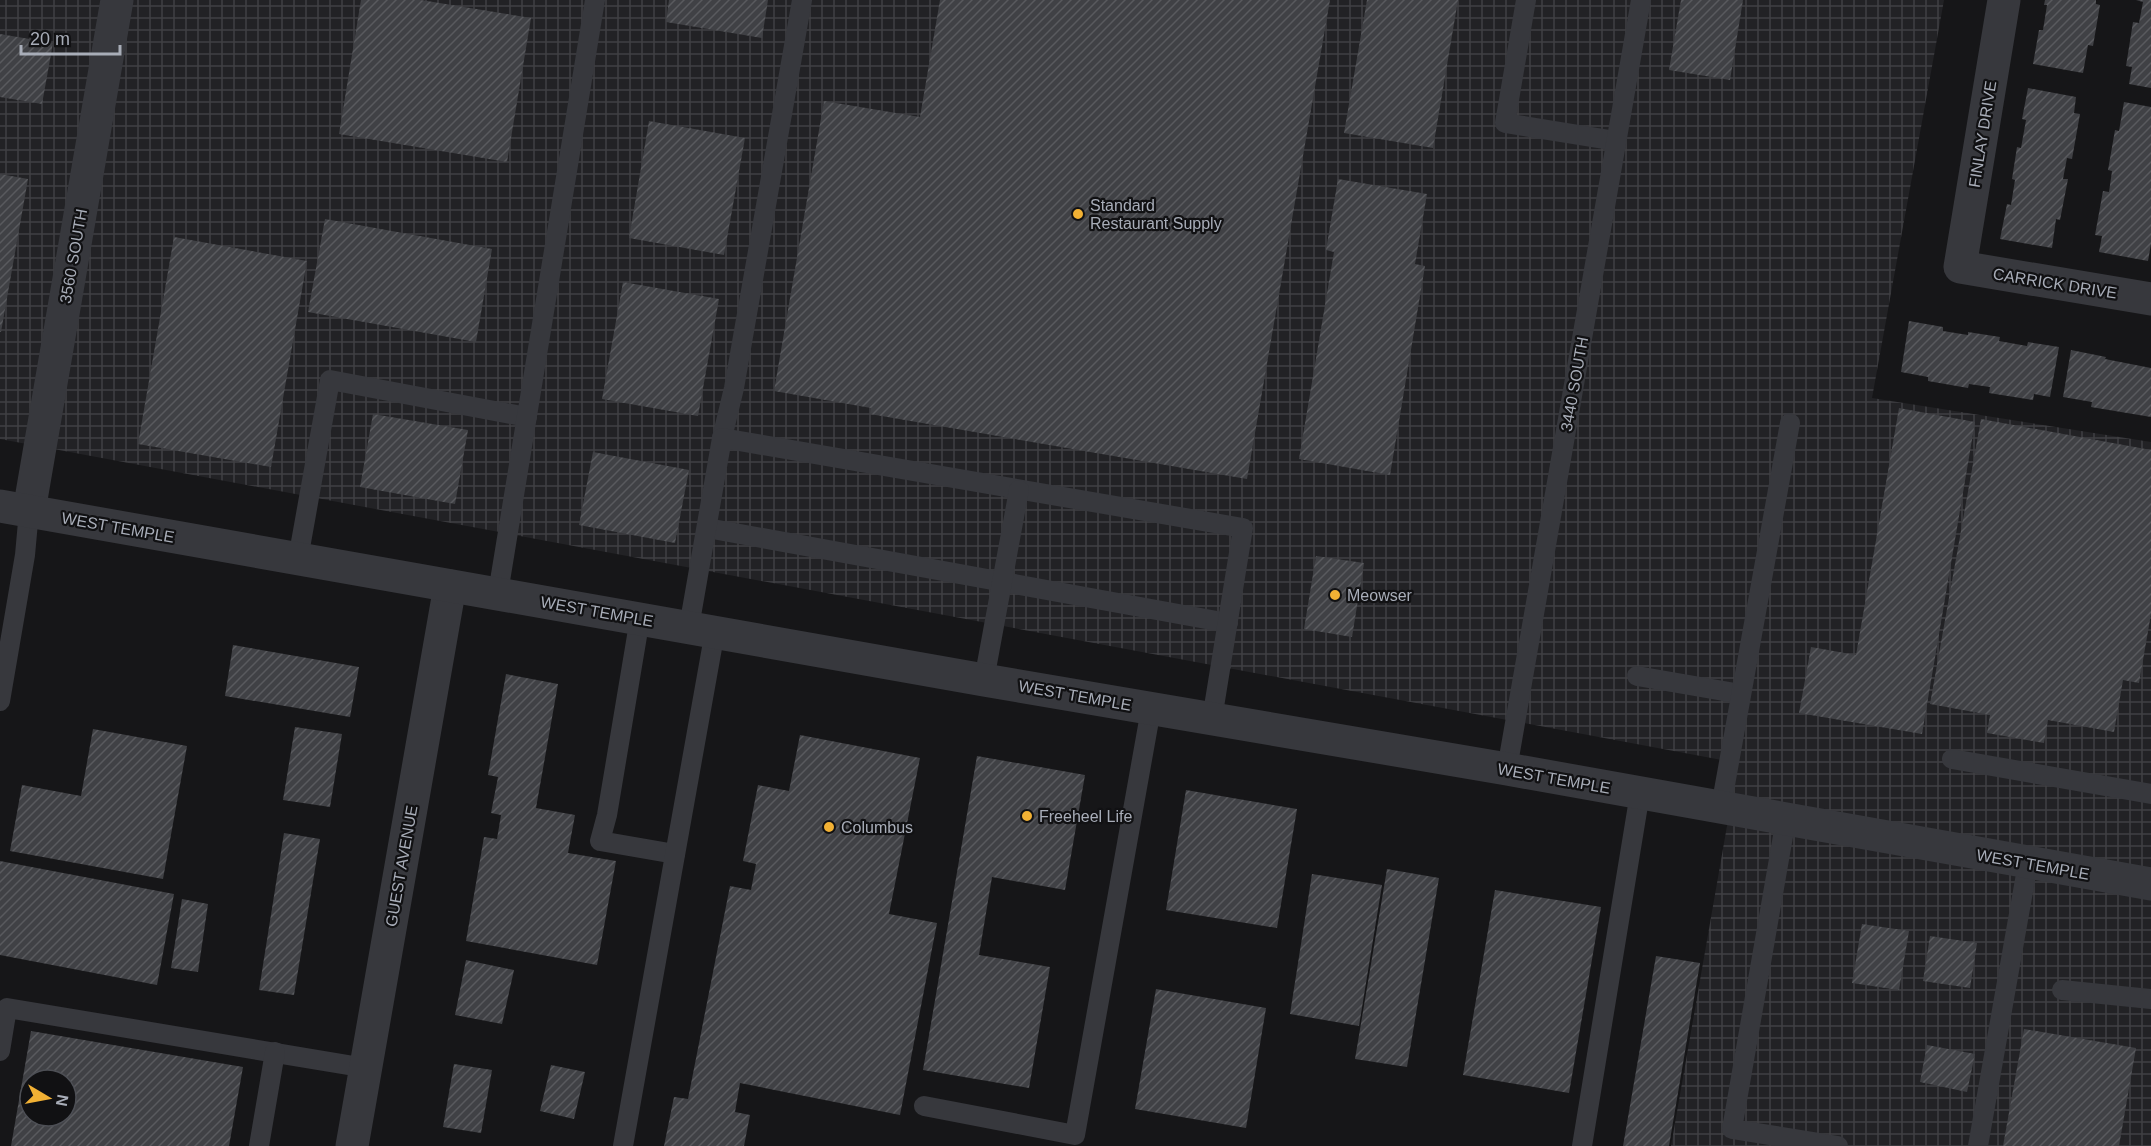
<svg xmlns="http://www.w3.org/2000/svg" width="2151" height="1146" font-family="Helvetica,sans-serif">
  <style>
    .industrial { fill: url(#industrial-grid) }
    .building { fill: url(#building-hatch); fill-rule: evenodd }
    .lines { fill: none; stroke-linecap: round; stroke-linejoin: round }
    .service { stroke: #37383d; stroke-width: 20 }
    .minor { stroke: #37383d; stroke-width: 33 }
    .tertiary { stroke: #37383d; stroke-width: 33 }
    .poi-dot { fill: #f2b134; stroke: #111113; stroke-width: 2 }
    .labels { text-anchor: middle; stroke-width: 4.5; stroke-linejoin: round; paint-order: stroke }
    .street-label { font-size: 16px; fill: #a8adb8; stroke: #111113 }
    .poi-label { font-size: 16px; fill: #a8adb8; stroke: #111113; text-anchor: start }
  </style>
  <defs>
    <pattern id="industrial-grid" width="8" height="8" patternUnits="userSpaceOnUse" patternTransform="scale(1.5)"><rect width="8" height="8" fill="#222225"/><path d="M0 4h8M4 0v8" fill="none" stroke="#3f3f43"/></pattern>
    <pattern id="building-hatch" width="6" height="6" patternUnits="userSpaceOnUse" patternTransform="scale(1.5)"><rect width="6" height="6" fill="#404145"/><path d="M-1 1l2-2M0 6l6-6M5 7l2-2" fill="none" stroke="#595a5e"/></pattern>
  </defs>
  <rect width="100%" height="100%" fill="#161618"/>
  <polygon class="industrial" points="0,0 1944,0 1872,398 2151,442 2151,1146 1671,1146 1738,763 0,439"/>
  <g class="building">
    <polygon points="361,0 421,0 531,18 507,162 339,134"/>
    <polygon points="669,0 768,0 762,38 666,22"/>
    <polygon points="940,0 1330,0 1247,479 870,414 871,408 774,391 824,101 920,117"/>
    <polygon points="1367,0 1458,0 1433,148 1344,133"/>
    <polygon points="1681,0 1743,0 1730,80 1669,70"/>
    <polygon points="2045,0 2096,0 2096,4 2100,5 2093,46 2088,45 2083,73 2033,64 2039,30 2043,30 2047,5 2044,5"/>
    <polygon points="2136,0 2151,0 2151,88 2129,84 2132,67 2126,66 2133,22 2139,23 2143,2"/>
    <polygon points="0,34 53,43 42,104 0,97"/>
    <polygon points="2028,88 2076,97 2074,113 2080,114 2072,159 2067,158 2063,179 2068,179 2060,220 2056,219 2052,248 2000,239 2007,204 2011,205 2015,180 2012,179 2017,147 2021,148 2026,120 2022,119"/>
    <polygon points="2124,102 2151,107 2151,244 2148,261 2099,252 2102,236 2095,235 2103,191 2109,192 2112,171 2108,170 2115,130 2119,131"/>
    <polygon points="649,121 745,138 724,255 629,238"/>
    <polygon points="0,174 28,179 1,332 0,332"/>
    <polygon points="1338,179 1427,194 1415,264 1425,266 1390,475 1299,459 1334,252 1326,250"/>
    <polygon points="325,219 492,249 476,342 308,312"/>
    <polygon points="174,237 307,261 271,467 138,444"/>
    <polygon points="623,282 719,299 698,416 602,399"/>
    <polygon points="1909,321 1943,327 1943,331 1968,335 1968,332 2000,337 1999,341 2027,346 2028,342 2059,347 2050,397 2034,394 2033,400 1989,393 1990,387 1969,384 1968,388 1928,381 1928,377 1901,372"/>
    <polygon points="2071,350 2106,357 2105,359 2151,368 2151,417 2091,407 2092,402 2063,397"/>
    <polygon points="1899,408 1975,422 1922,734 1799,713 1811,647 1856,655"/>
    <polygon points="373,414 468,430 455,504 360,487"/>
    <polygon points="1981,419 2151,450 2151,614 2139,683 2123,680 2114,732 2048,720 2044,743 1987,733 1990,715 1930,704"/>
    <polygon points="593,452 689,470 675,543 579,525"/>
    <polygon points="1316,556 1364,563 1352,637 1304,629"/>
    <polygon points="233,645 359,667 350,717 225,696"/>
    <polygon points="506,674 558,684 536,808 575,815 568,853 616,861 597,965 466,941 484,837 497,839 501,815 491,813 498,777 488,775"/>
    <polygon points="295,727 342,734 330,807 283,800"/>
    <polygon points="93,729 187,746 163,879 10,851 22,785 81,796"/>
    <polygon points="800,735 920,758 889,914 937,923 900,1115 740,1083 735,1112 750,1115 744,1146 664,1146 674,1097 688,1099 730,886 751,890 756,864 743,861 758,785 789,791"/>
    <polygon points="977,756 1085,775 1065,890 992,877 979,955 1050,967 1029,1088 923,1070"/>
    <polygon points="1186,790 1297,809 1277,928 1166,910"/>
    <polygon points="284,833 320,839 294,995 259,990"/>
    <polygon points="0,861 174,894 157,985 0,955"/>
    <polygon points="1387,869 1439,878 1407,1067 1355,1059"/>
    <polygon points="1312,874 1382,885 1359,1026 1290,1014"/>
    <polygon points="1495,890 1601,907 1569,1093 1463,1075"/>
    <polygon points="182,899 208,904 198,972 171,968"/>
    <polygon points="1862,924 1909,931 1899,990 1852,983"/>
    <polygon points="1930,936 1977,943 1970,988 1923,981"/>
    <polygon points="1656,956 1700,963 1669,1146 1623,1146"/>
    <polygon points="466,960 514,970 502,1024 455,1015"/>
    <polygon points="1156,989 1266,1008 1246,1128 1135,1109"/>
    <polygon points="2024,1029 2136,1048 2119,1146 2003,1146"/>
    <path d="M31,1031l212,36 -14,79h-218zM30,1080h36v36h-36z"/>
    <polygon points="1927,1045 1975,1054 1967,1092 1920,1082"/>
    <polygon points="454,1064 492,1070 481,1133 443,1127"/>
    <polygon points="551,1065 585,1072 574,1119 540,1111"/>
  </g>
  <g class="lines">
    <g class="service">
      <polyline points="1526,0 1505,123 1616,141"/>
      <polyline points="722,438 734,388 802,0"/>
      <polyline points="707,528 1228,623"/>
      <polyline points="298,559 330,380 527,417"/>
      <polyline points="498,593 595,0"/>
      <polyline points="640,618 607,815 600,841 675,854"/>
      <polyline points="689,627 722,438 1243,528 1212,719"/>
      <polyline points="1637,676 1741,694"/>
      <polyline points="984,680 1019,490"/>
      <polyline points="0,701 25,555 29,511"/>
      <polyline points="1952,759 2151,794"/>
      <polyline points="1507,769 1641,0"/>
      <polyline points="1721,807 1790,423"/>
      <polyline points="1786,819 1732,1129 1838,1146"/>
      <polyline points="2062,990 2151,999"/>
      <polyline points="0,1051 7,1008 366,1068"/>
      <polyline points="924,1106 1075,1135 1151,709"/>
      <polyline points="259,1146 275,1052"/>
      <polyline points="623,1146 715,631"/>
      <polyline points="1582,1146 1640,793"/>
      <polyline points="1978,1146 2028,863"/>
    </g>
    <g class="minor">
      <polyline points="2004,0 1960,267 2151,299"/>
      <polyline points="29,511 117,0"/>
      <polyline points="352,1146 450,586"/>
    </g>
    <polyline class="tertiary" points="0,506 984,680 1507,769 2151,884"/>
  </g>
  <g class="poi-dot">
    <circle cx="1078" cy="214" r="6"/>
    <circle cx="1335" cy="595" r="6"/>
    <circle cx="1027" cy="816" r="6"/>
    <circle cx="829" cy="827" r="6"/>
  </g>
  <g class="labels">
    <g class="street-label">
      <text transform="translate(1982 134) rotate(-81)" y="6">FINLAY DRIVE</text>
      <text transform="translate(73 256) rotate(-80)" y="6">3560 SOUTH</text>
      <text transform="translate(2055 283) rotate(9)" y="6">CARRICK DRIVE</text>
      <text transform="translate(1574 384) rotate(-80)" y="6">3440 SOUTH</text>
      <text transform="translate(118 527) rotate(10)" y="6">WEST TEMPLE</text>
      <text transform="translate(597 611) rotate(10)" y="6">WEST TEMPLE</text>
      <text transform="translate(1075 695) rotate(10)" y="6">WEST TEMPLE</text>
      <text transform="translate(1554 778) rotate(10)" y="6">WEST TEMPLE</text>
      <text transform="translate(2033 864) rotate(10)" y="6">WEST TEMPLE</text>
      <text transform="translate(401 866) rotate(-80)" y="6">GUEST AVENUE</text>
    </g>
    <g class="poi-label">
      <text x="1090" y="211">Standard<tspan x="1090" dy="18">Restaurant Supply</tspan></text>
      <text x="1347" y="601">Meowser</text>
      <text x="1039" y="822">Freeheel Life</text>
      <text x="841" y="833">Columbus</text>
    </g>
  </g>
  <g transform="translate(48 1098) rotate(100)"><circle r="28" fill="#111113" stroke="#4d4f55" stroke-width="1.5"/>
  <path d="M0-4.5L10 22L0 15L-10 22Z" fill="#f2b134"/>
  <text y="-9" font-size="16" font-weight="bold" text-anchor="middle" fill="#a8adb8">N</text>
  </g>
  <path d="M21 45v9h99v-9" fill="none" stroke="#a8adb8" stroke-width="3"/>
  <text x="30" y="45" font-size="18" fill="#a8adb8" stroke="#111113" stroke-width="4.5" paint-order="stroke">20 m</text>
</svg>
